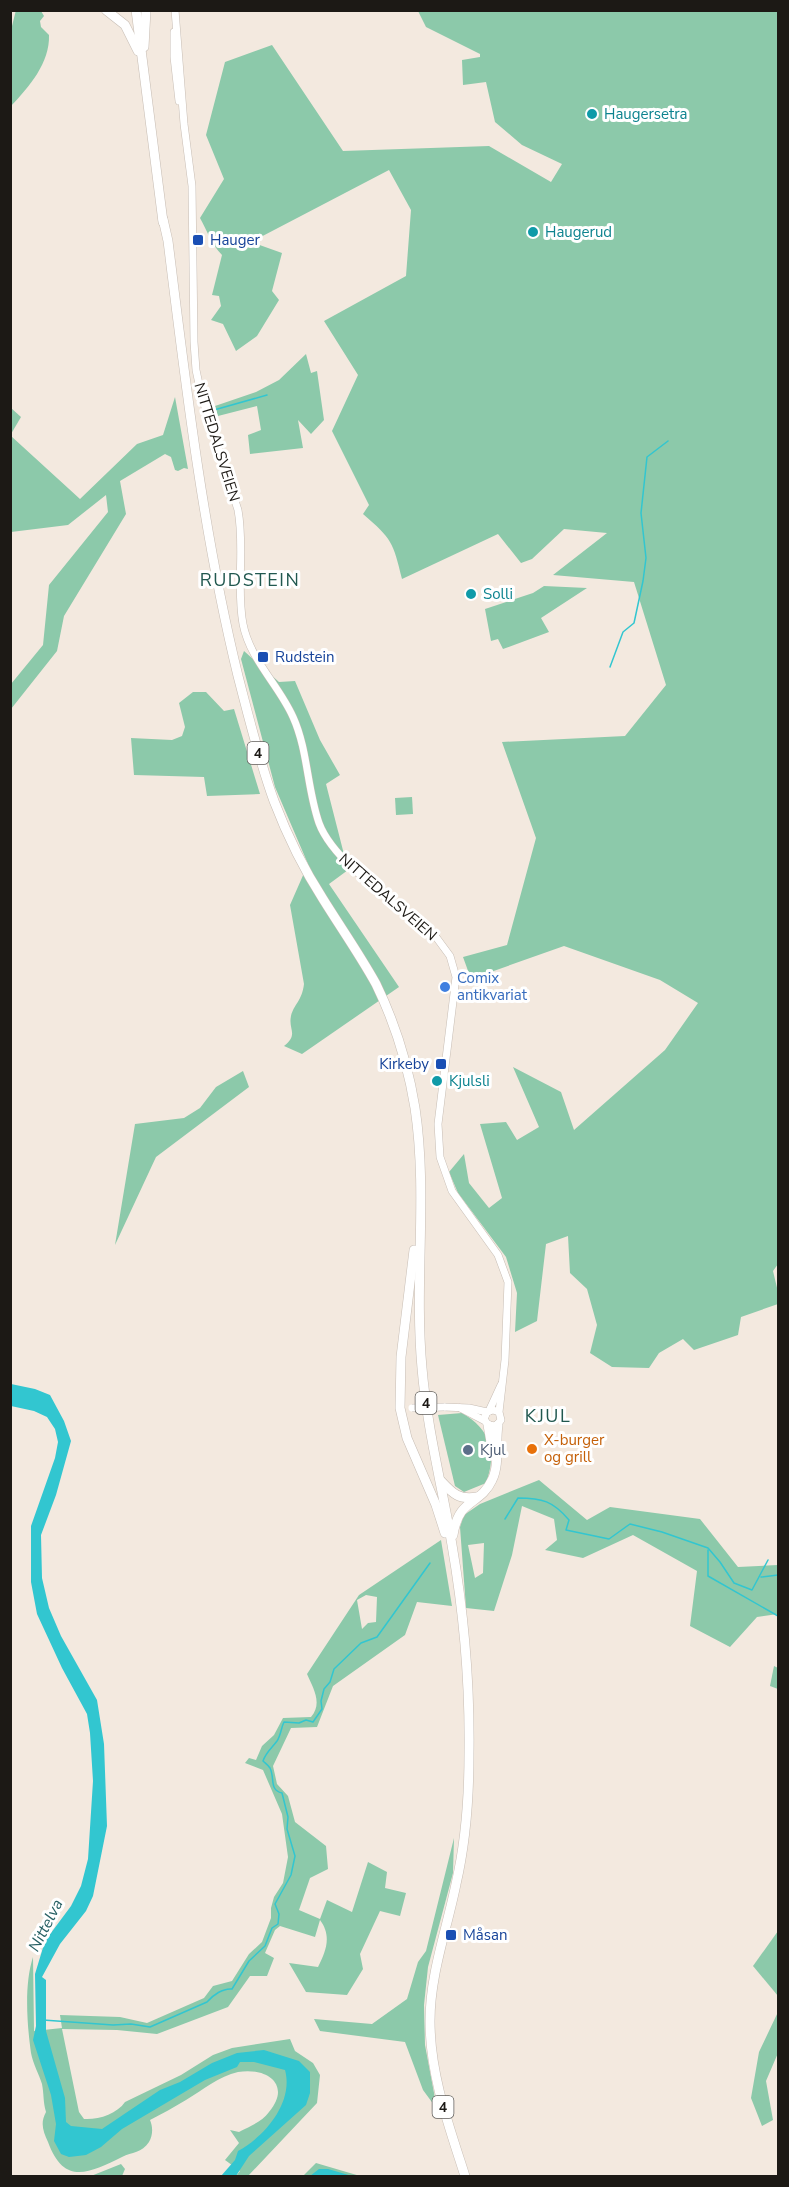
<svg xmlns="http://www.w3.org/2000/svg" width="789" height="2187" font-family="'Nunito Sans',sans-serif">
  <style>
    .green { fill: #8cc9aa; fill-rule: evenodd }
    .water { fill: #32c6d0 }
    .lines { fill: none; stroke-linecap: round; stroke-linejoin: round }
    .stream { stroke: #32c6d0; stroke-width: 1.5 }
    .secondary-casing { stroke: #c7bdb4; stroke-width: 8 }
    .highway-casing { stroke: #c7bdb4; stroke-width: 10 }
    .secondary { stroke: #fff; stroke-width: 7 }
    .highway { stroke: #fff; stroke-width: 9 }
    .secondary-bridge-casing { stroke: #c7bdb4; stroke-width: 8; stroke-linecap: butt }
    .secondary-bridge { stroke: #fff; stroke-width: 7 }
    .culture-dot { fill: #0f9aa8; stroke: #fff; stroke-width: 2 }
    .transit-dot { fill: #1a4fb4; stroke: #fff; stroke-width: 2 }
    .shop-dot { fill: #3f7fe0; stroke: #fff; stroke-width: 2 }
    .food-dot { fill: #e8710a; stroke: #fff; stroke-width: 2 }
    .service-dot { fill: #5c6f8a; stroke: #fff; stroke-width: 2 }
    .labels { text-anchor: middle; stroke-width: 6; stroke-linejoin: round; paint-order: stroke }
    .shield { fill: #fff; stroke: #605e5b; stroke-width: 1.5 }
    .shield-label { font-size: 14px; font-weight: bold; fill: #1c1915 }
    .culture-label { font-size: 15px; fill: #0d838f; stroke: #fff; text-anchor: start }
    .transit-label { font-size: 15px; fill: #164399; stroke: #fff; text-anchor: start }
    .street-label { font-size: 15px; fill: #1c1915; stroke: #fff }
    .shop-label { font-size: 15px; fill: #366cbe; stroke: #fff; text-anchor: start }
    .food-label { font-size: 15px; fill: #c56008; stroke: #fff; text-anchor: start }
    .service-label { font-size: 15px; fill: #4e5e75; stroke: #fff; text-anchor: start }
    .water-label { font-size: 16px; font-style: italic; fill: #286165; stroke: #fff }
    .quarter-label { font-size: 18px; letter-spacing: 1.5px; fill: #21584f; stroke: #fff }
  </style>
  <rect width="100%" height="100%" fill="#f3e9df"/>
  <g class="green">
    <path d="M16,10l25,1 3,5 -4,5 1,6 8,8c1,28 -20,52 -38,71v-76z"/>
    <path d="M418,11h360v1253l-5,7 5,21v12l-37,13 -3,18 -44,15 -11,-11 -24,14 -10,15 -37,-1 -22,-14 7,-28 -10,-36 -17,-16 -2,-37 -22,8 -9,77 -22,11 2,-39 -11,-36 -48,-64 -9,-21 15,-18 5,29 20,25 13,-10 -22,-74 26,-2 11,18 22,-13 -26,-60 48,25 13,38 91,-80 33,-47 -38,-23 -96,-34 -93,33 -8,-22 44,-12 29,-107 -34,-96 123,-6 41,-51 -32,-103 -81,-7 54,-42 -43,-4 -32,30 -11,4 -23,-29 -96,45c-9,-37 -10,-40 -39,-65l6,-9 -37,-74 26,-56 -34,-54 82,-45 5,-66 -22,-40 -138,72 31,11 -10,38 7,9 -22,36 -21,15 -13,-27 -12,-4 10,-14 -2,-10 -7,-1 10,-40c-11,-11 -14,-23 -22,-37l24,-39 -18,-44 19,-73 47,-17 71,106 146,-5 62,36 11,-18 -40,-19 -27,-23 -9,-40 -23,3 -1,-25 18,-3v-3l-54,-27z"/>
    <polygon points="306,354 311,373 317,371 324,420 311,434 298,420 303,448 250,454 248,435 261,430 257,406 218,416 215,406 256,392 279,380"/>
    <polygon points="175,397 188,469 184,468 178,471 175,470 171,457 165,454 120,481 126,514 64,616 57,651 11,709 11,684 43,645 49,585 108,512 106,495 68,525 11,532 11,436 80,499 137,444 163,435"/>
    <polygon points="11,408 21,417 11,434"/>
    <polygon points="544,586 587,588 541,618 549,632 503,649 498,639 491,641 485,609 533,593"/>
    <path d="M244,651l35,31 16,-1 25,59 20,35 -14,9 22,86 -19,14 70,103 -97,67 -18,-8c15,-12 4,-16 7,-30 3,-12 11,-15 13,-32l-14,-79 18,-41 -33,-77 -34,-128z"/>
    <polygon points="193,692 206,692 224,711 234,709 260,794 207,796 204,777 134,775 131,738 172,740 182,736 185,727 179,703"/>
    <polygon points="412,797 413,814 396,815 395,798"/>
    <polygon points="243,1071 249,1087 156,1157 115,1245 135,1124 184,1118 200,1108 216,1087"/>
    <path d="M462,1413c29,17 35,39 24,70l-22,9 -9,-6 -17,-71z"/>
    <path d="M539,1480l48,40 23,-13 90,12 38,48 40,-2v49l-21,3 -27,30 -40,-21 7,-55 -64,-36 -50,23 -38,-8 12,-10 -3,-21 -32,-13 -10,49 -18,56 -28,-3 -6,-81 4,-12 16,-11zM484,1543l-1,30 -8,5 -7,-33z"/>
    <path d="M441,1540l11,66 -35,-4 -12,33 -72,51 -16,41 -26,1 -18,38 4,18 11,12 7,26 31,24 2,23 -18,9 -11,32 21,9 7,-19 25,12 16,-50 19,10 -2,16 21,5 -6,23 -20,-5 -20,43 3,15 -16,26 -41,-3 -17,-29 29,4c8,-16 14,-31 2,-47l-5,17 -35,-11 -5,4 -10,23 9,5 -7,18h-17l-22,31 -71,27 -40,-4 -55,-1 17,83 5,7c14,1 33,-5 41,-17l56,-27 32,-20 19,-7 58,-9 5,12 18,12 7,12 -3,28 -69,73h-12l4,-5 -15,-11 14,-17 -9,-13 9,2c11,-6 23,-10 30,-20 23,-27 -2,-45 -31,-40 -19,4 -35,18 -52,28 -12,7 -24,14 -36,20 3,7 3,15 -1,22 -7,11 -17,10 -27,15 -33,16 -58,29 -74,-15 -5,-11 -8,-19 -2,-30 -3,-10 -2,-18 -4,-28 -3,-10 -9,-20 -11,-31 -4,-29 -7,-68 2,-96l1,74 28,-3 -2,-13 60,2 27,6 57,-25 9,-12 19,-5 17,-27 13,-12 9,-24v-10l3,-11 9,-14 5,-26 -6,-43 -19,-44 -18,-7 4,-5 7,2 6,-14 12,-11 9,-17 28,-1c12,-14 2,-29 -4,-43l52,-79zM366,1595l11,2 -1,25 -8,1 -6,6 -5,-29z"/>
    <polygon points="774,1666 778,1668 778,1689 770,1686"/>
    <polygon points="454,1838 453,1873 428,1967 424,2005 425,2045 437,2109 423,2090 405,2042 320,2031 314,2019 372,2024 407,1999 418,1962 426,1951"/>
    <polygon points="778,1931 778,1996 753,1966"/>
    <polygon points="778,2012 778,2053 766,2081 773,2120 762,2126 751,2098 759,2052"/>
    <polygon points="316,2163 360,2176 303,2176"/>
    <polygon points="121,2164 125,2169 122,2176 91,2176"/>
  </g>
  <g class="water">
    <path d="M11,1384l24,5 15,6 14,26 7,20 -15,54 -15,40 1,43 7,30 12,28 36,64 7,44 3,82 -14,70 -7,15 -26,33 -18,33 4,3v51l19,67 1,24 5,4 31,3 58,-39 20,-8 32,-19 25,-10 27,-3 35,11 11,11v21l-4,12 -57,51 -13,20h-15l14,-16 3,-9c26,-14 56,-48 47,-81l-31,-8h-14l-3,5 -32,13 -83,49 -21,18 -15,8 -17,2 -8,-3 -7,-13 2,-17 -5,-29 -18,-55 3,-14 -1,-52 10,-33 26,-35 10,-20 7,-27 5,-78 -3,-48 -3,-19 -25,-46 -25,-54 -6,-32v-56l24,-68 3,-16 -3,-13 -8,-12 -13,-6 -23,-5z"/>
    <polygon points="319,2169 328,2169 352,2176 310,2176"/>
  </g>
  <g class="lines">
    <g class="stream">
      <polyline points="214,410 267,395"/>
      <polyline points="610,667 623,632 634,623 643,581 646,558 641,513 647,457 668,441"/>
      <path d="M505,1519l13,-21c24,0 35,3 51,22l-3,10 43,9 21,-15 32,8 46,16 12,14 14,21 18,7 16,-30"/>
      <polyline points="778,1542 778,1541"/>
      <polyline points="708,1550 708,1576 778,1616"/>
      <polyline points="761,1577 778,1575"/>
      <polyline points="778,1653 778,1656"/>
      <path d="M43,2020l70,5 18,-1 19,3 57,-25c6,-7 16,-14 25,-13l17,-28 16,-15 7,-18 6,-4 1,-10 -4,-10 16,-29 4,-19 -8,-27 1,-12 -6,-24c-13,-3 -7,-15 -12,-25 -2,-3 -5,-5 -7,-7 3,-9 9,-13 14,-20 4,-6 4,-13 7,-19l15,1 7,-3 7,2 9,-13 -1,-8 3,-12 6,-7 4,-13 27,-26 16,-6 53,-74"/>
    </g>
    <g class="secondary-casing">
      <g id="secondary">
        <path d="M175,10l9,114 8,62 2,156 2,28 6,28 36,112c7,38 -2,77 5,114 7,36 36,61 50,93 15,33 14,72 26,106 15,41 83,84 117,114l14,19 6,21 -18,147 2,33 12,34 46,64 10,27 -3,78 -6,52 2,8 -5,6 -8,-1 -4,-6 3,-7 6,-2 6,2"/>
        <polyline points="174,32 174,57 179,101"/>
        <polyline points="444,1407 469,1408 487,1412"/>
        <polyline points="460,1408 485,1421"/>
        <polyline points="489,1411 501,1385"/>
      </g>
    </g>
    <g class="highway-casing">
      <g id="highway">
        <polyline points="106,10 125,25 138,51"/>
        <polyline points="136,10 163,222"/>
        <polyline points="144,47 146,10"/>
        <path d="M163,219l5,22c18,146 35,292 70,435 11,42 21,84 36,125 13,34 29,67 49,98 18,29 37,56 53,85 19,39 32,81 39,124 13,86 -1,173 7,260 5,60 20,118 30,177 12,69 18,139 17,209 0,44 -3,87 -13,130 -9,45 -26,90 -26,137 0,54 19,105 35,155"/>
        <polyline points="414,1250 401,1357 400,1408 407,1438 436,1505 445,1533"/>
        <polyline points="488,1425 492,1448"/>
        <path d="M441,1481c12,13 18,19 36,16"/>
        <path d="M453,1535c6,-38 27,-29 39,-55 8,-16 3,-37 6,-55"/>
      </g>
    </g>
    <use href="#secondary" class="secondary"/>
    <use href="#highway" class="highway"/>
    <g class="secondary-bridge-casing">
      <polyline id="secondary-bridge" points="412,1408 444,1407"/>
    </g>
    <use href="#secondary-bridge" class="secondary-bridge"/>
  </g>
  <g class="culture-dot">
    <circle cx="592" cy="114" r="6"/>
    <circle cx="533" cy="232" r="6"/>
    <circle cx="471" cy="594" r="6"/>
    <circle cx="437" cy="1081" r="6"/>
  </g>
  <g class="transit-dot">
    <rect x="192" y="234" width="12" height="12" rx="3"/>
    <rect x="257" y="651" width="12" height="12" rx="3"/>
    <rect x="435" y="1058" width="12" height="12" rx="3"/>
    <rect x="445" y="1929" width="12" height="12" rx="3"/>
  </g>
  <circle class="shop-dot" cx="445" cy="987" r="6"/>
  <circle class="food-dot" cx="532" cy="1449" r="6"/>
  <circle class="service-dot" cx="468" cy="1450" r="6"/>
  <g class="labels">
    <g class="shield">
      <rect x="247.5" y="742" width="21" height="22" rx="4.5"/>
      <rect x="415.5" y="1392" width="21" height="22" rx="4.5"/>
      <rect x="432.5" y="2096" width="21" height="22" rx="4.5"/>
    </g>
    <g class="shield-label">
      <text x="258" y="758">4</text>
      <text x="426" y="1408">4</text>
      <text x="443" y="2112">4</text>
    </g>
    <g class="culture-label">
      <text x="604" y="119">Haugersetra</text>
      <text x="545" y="237">Haugerud</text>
      <text x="483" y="599">Solli</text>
      <text x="449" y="1086">Kjulsli</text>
    </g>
    <g class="transit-label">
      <text x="210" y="245">Hauger</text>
      <text x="275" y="662">Rudstein</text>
      <text x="429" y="1069" text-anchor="end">Kirkeby</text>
      <text x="463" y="1940">Måsan</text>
    </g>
    <g class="street-label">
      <text transform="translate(217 442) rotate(73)" y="5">NITTEDALSVEIEN</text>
      <text transform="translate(388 897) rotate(41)" y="5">NITTEDALSVEIEN</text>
    </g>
    <g class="shop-label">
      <text x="457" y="983">Comix<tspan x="457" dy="17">antikvariat</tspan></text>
    </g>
    <g class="food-label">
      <text x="544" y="1445">X-burger<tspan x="544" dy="17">og grill</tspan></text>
    </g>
    <g class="service-label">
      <text x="480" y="1455">Kjul</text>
    </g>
    <g class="water-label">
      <text transform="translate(45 1925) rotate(-63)" y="6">Nittelva</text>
    </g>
    <g class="quarter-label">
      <text x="250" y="586">RUDSTEIN</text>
      <text x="548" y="1422">KJUL</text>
    </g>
  </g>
  <rect width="789" height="2187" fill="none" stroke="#1c1915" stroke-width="24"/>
</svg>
